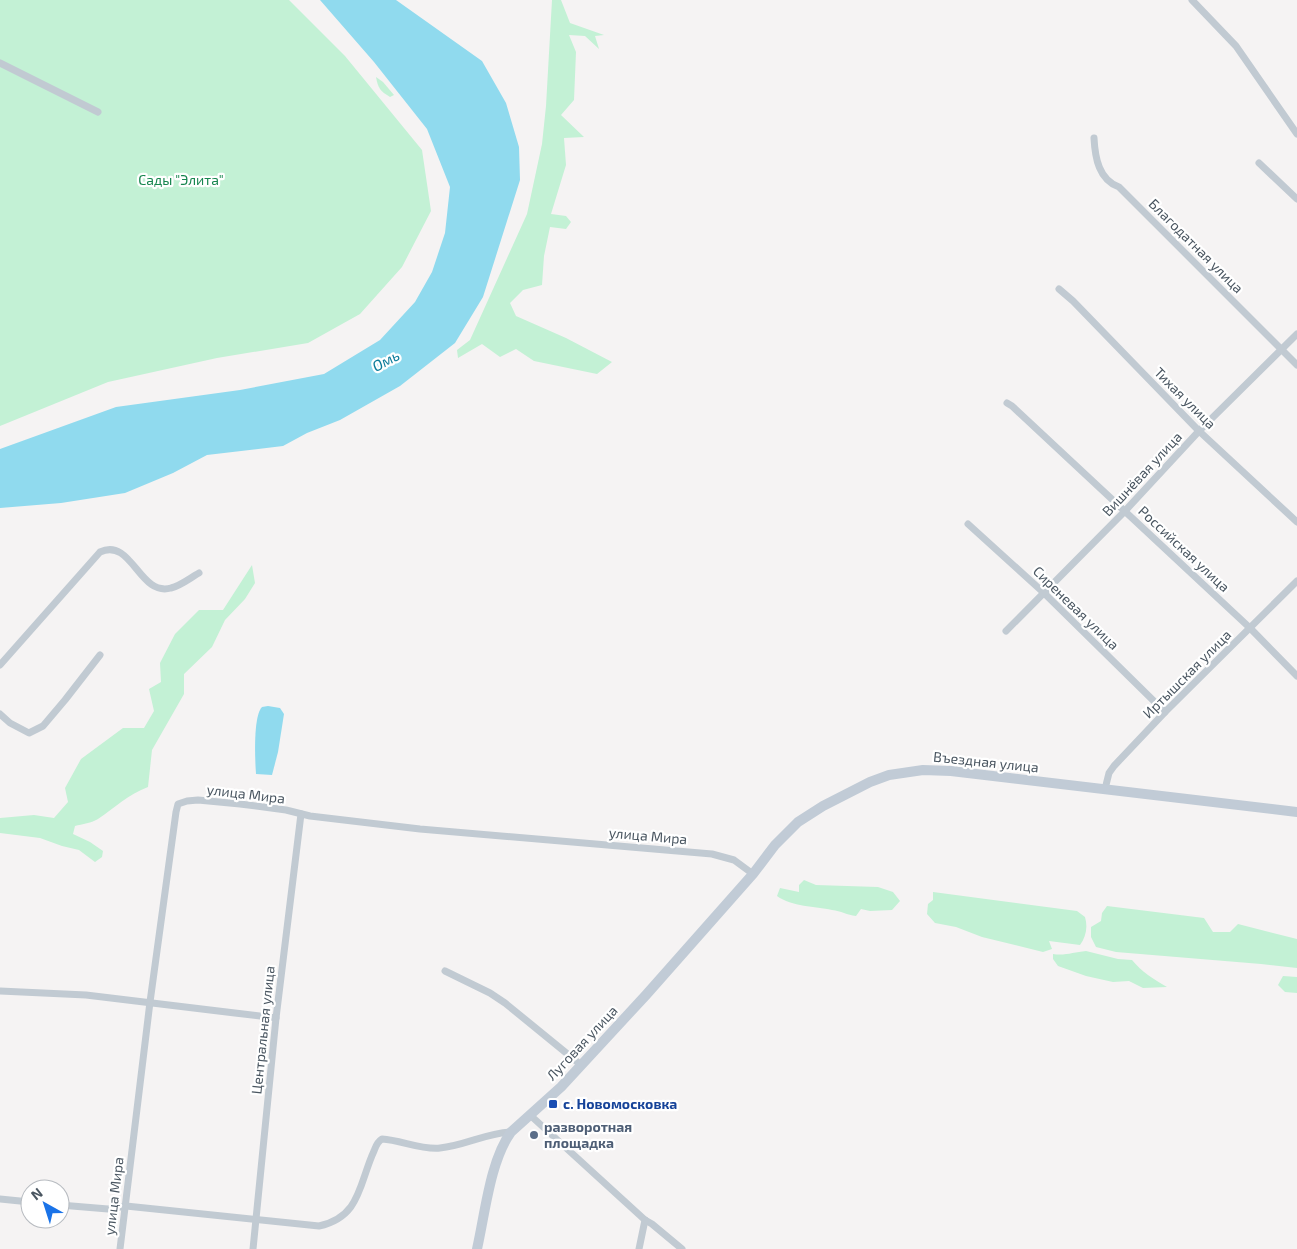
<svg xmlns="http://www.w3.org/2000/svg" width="1297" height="1249" font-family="'Exo 2',sans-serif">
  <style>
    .green { fill: #c3f1d5 }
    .water { fill: #90daee }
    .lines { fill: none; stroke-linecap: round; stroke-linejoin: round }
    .street { stroke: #c1cad2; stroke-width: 7 }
    .secondary { stroke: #c1cbd6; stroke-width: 10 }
    .transit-dot { fill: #1a4fb4; stroke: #fff; stroke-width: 2 }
    .service-dot { fill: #5c6f8a; stroke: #fff; stroke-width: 2 }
    .labels { text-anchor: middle; stroke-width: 4.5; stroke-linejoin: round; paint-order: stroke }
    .park-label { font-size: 14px; fill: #17864f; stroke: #fff }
    .street-label { font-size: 14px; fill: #4a5661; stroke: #fff }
    .transit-label { font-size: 14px; font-weight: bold; fill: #164399; stroke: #fff; text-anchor: start }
    .service-label { font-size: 14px; font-weight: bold; fill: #4e5e75; stroke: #fff; text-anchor: start }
    .water-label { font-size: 15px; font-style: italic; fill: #0c7c9b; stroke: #fff }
  </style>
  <rect width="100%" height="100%" fill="#f5f3f3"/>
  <g class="green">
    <polygon points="0,0 289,0 345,56 422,150 431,211 402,267 360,314 308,343 217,358 108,382 0,426"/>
    <polygon points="552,0 561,0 570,23 604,35 595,36 599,49 585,36 569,35 576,52 574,100 561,115 584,137 564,138 566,165 551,214 566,216 571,222 566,229 550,227 544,256 542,285 523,290 510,303 516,316 566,338 612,362 597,374 534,361 516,349 500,357 482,344 458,358 457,350 470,340 527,214 542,144 546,106"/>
    <path d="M376,77l7,5 11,13 -4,2c-10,-6 -12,-9 -14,-20z"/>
    <path d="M252,565l3,18 -10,16 -20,21 -13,27 -28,27v20l-32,56 -4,37c-21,8 -32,20 -50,32 -6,4 -16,5 -23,7l-2,8 17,8 13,9 -1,6 -7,5 -16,-12 -17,-4 -22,-8 -40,-5v-15l34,-3 20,3 14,-16 -3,-14 16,-29 42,-31h21l10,-17 -5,-22 12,-7 -1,-19 15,-29 24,-24h24z"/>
    <path d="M804,880l12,5 62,2 15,5 7,9 -8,9 -22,1 -9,-2 -5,7c-9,-1 -15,-5 -24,-6 -17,-4 -40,-3 -55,-14l3,-8 19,4v-7z"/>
    <path d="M933,892l144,19 8,6c3,10 1,20 -5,28l-31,-4 3,8 -9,3 -61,-15 -26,-10 -21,-4 -8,-9 1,-10 5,-4z"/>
    <polygon points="1107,906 1204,918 1213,932 1230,932 1238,924 1297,939 1297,968 1261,964 1116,952 1096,947 1091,937 1091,927 1101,921 1102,913"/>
    <path d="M1086,951l32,8 14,1c10,12 21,19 35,27l-24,1 -14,-7 -16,1 -27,-6 -28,-10 -5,-7v-5c12,2 21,-2 33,-3z"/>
    <polygon points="1283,976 1297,977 1297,993 1285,992 1278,985"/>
  </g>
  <g class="water">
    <polygon points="320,0 396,0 482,61 506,103 519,147 520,180 483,297 455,343 400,386 340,420 307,433 283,446 207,455 173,473 125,493 61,503 0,508 0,449 116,407 240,390 324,374 380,340 415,302 432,272 445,233 450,187 427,129 374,62"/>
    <path d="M268,706l12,2 4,6 -6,38 -6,23 -16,-1c-1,-14 -3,-58 6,-67z"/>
  </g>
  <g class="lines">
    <g class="street">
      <polyline points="1192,0 1236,46 1297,134"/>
      <polyline points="0,63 98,112"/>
      <path d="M1094,138c1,20 5,42 25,49l178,178"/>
      <polyline points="1259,163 1297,199"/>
      <polyline points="1059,289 1073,301 1199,431 1297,522"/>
      <polyline points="1007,403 1012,406 1250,628 1297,676"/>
      <polyline points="968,524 1044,593 1165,712"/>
      <polyline points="1006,631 1125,511 1199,431 1297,334"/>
      <path d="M0,665l100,-113c32,-15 39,45 71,36 9,-2 19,-10 28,-15"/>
      <polyline points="0,714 10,723 29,733 43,726 65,700 100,655"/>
      <polyline points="1105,789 1109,773 1114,766 1165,712 1297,581"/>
      <polyline points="445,971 490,993 505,1003 581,1065"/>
      <polyline points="0,991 86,995 276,1018"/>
      <polyline points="530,1115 645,1220 652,1224 682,1249"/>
      <polyline points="0,1199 30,1202"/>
      <path d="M60,1205l48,4 18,-3 193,20c42,-9 40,-43 55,-75 2,-5 3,-9 8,-12 19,1 39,11 58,9 24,-2 46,-15 71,-16"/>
      <polyline points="120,1249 150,1002 176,812 178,804 187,801 198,800 240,804 286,810 310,816 420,829 712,854 734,860 753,874"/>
      <polyline points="253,1249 276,1018 301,814"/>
      <polyline points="639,1249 645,1220"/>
    </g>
    <path class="secondary" d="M477,1249c8,-35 13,-88 34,-117l50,-45 85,-92 107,-121 22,-29 23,-23 25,-16 47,-24 19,-7 34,-5 28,1 346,41"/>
  </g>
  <rect class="transit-dot" x="548" y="1099" width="10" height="10" rx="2.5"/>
  <circle class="service-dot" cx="534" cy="1135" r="5"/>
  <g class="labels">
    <g class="park-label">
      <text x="181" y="185">Сады "Элита"</text>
    </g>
    <g class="street-label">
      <text transform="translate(1196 246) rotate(45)" y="5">Благодатная улица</text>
      <text transform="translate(1185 398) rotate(45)" y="5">Тихая улица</text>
      <text transform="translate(1142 474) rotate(-47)" y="5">Вишнёвая улица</text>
      <text transform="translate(1184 549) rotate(43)" y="5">Российская улица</text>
      <text transform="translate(1076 608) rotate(44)" y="5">Сиреневая улица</text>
      <text transform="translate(1187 674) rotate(-45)" y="5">Иртышская улица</text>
      <text transform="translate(986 762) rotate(6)" y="5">Въездная улица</text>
      <text transform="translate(246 794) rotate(7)" y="5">улица Мира</text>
      <text transform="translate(648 836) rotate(5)" y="5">улица Мира</text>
      <text transform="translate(263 1030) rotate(-84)" y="5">Центральная улица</text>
      <text transform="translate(582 1043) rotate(-47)" y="5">Луговая улица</text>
      <text transform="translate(114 1196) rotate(-83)" y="5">улица Мира</text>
    </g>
    <g class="transit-label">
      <text x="563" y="1109">с. Новомосковка</text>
    </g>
    <g class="service-label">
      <text x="544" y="1132">разворотная<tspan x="544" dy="16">площадка</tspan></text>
    </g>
    <g class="water-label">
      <text transform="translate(386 361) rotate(-28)" y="5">Омь</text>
    </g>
  </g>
  <g transform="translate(45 1204) rotate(321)"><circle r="24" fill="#ffffff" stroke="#b7bbc0"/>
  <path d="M0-4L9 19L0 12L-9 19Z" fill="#1a73e8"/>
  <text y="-8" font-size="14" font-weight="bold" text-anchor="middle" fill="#4a5661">N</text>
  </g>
</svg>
